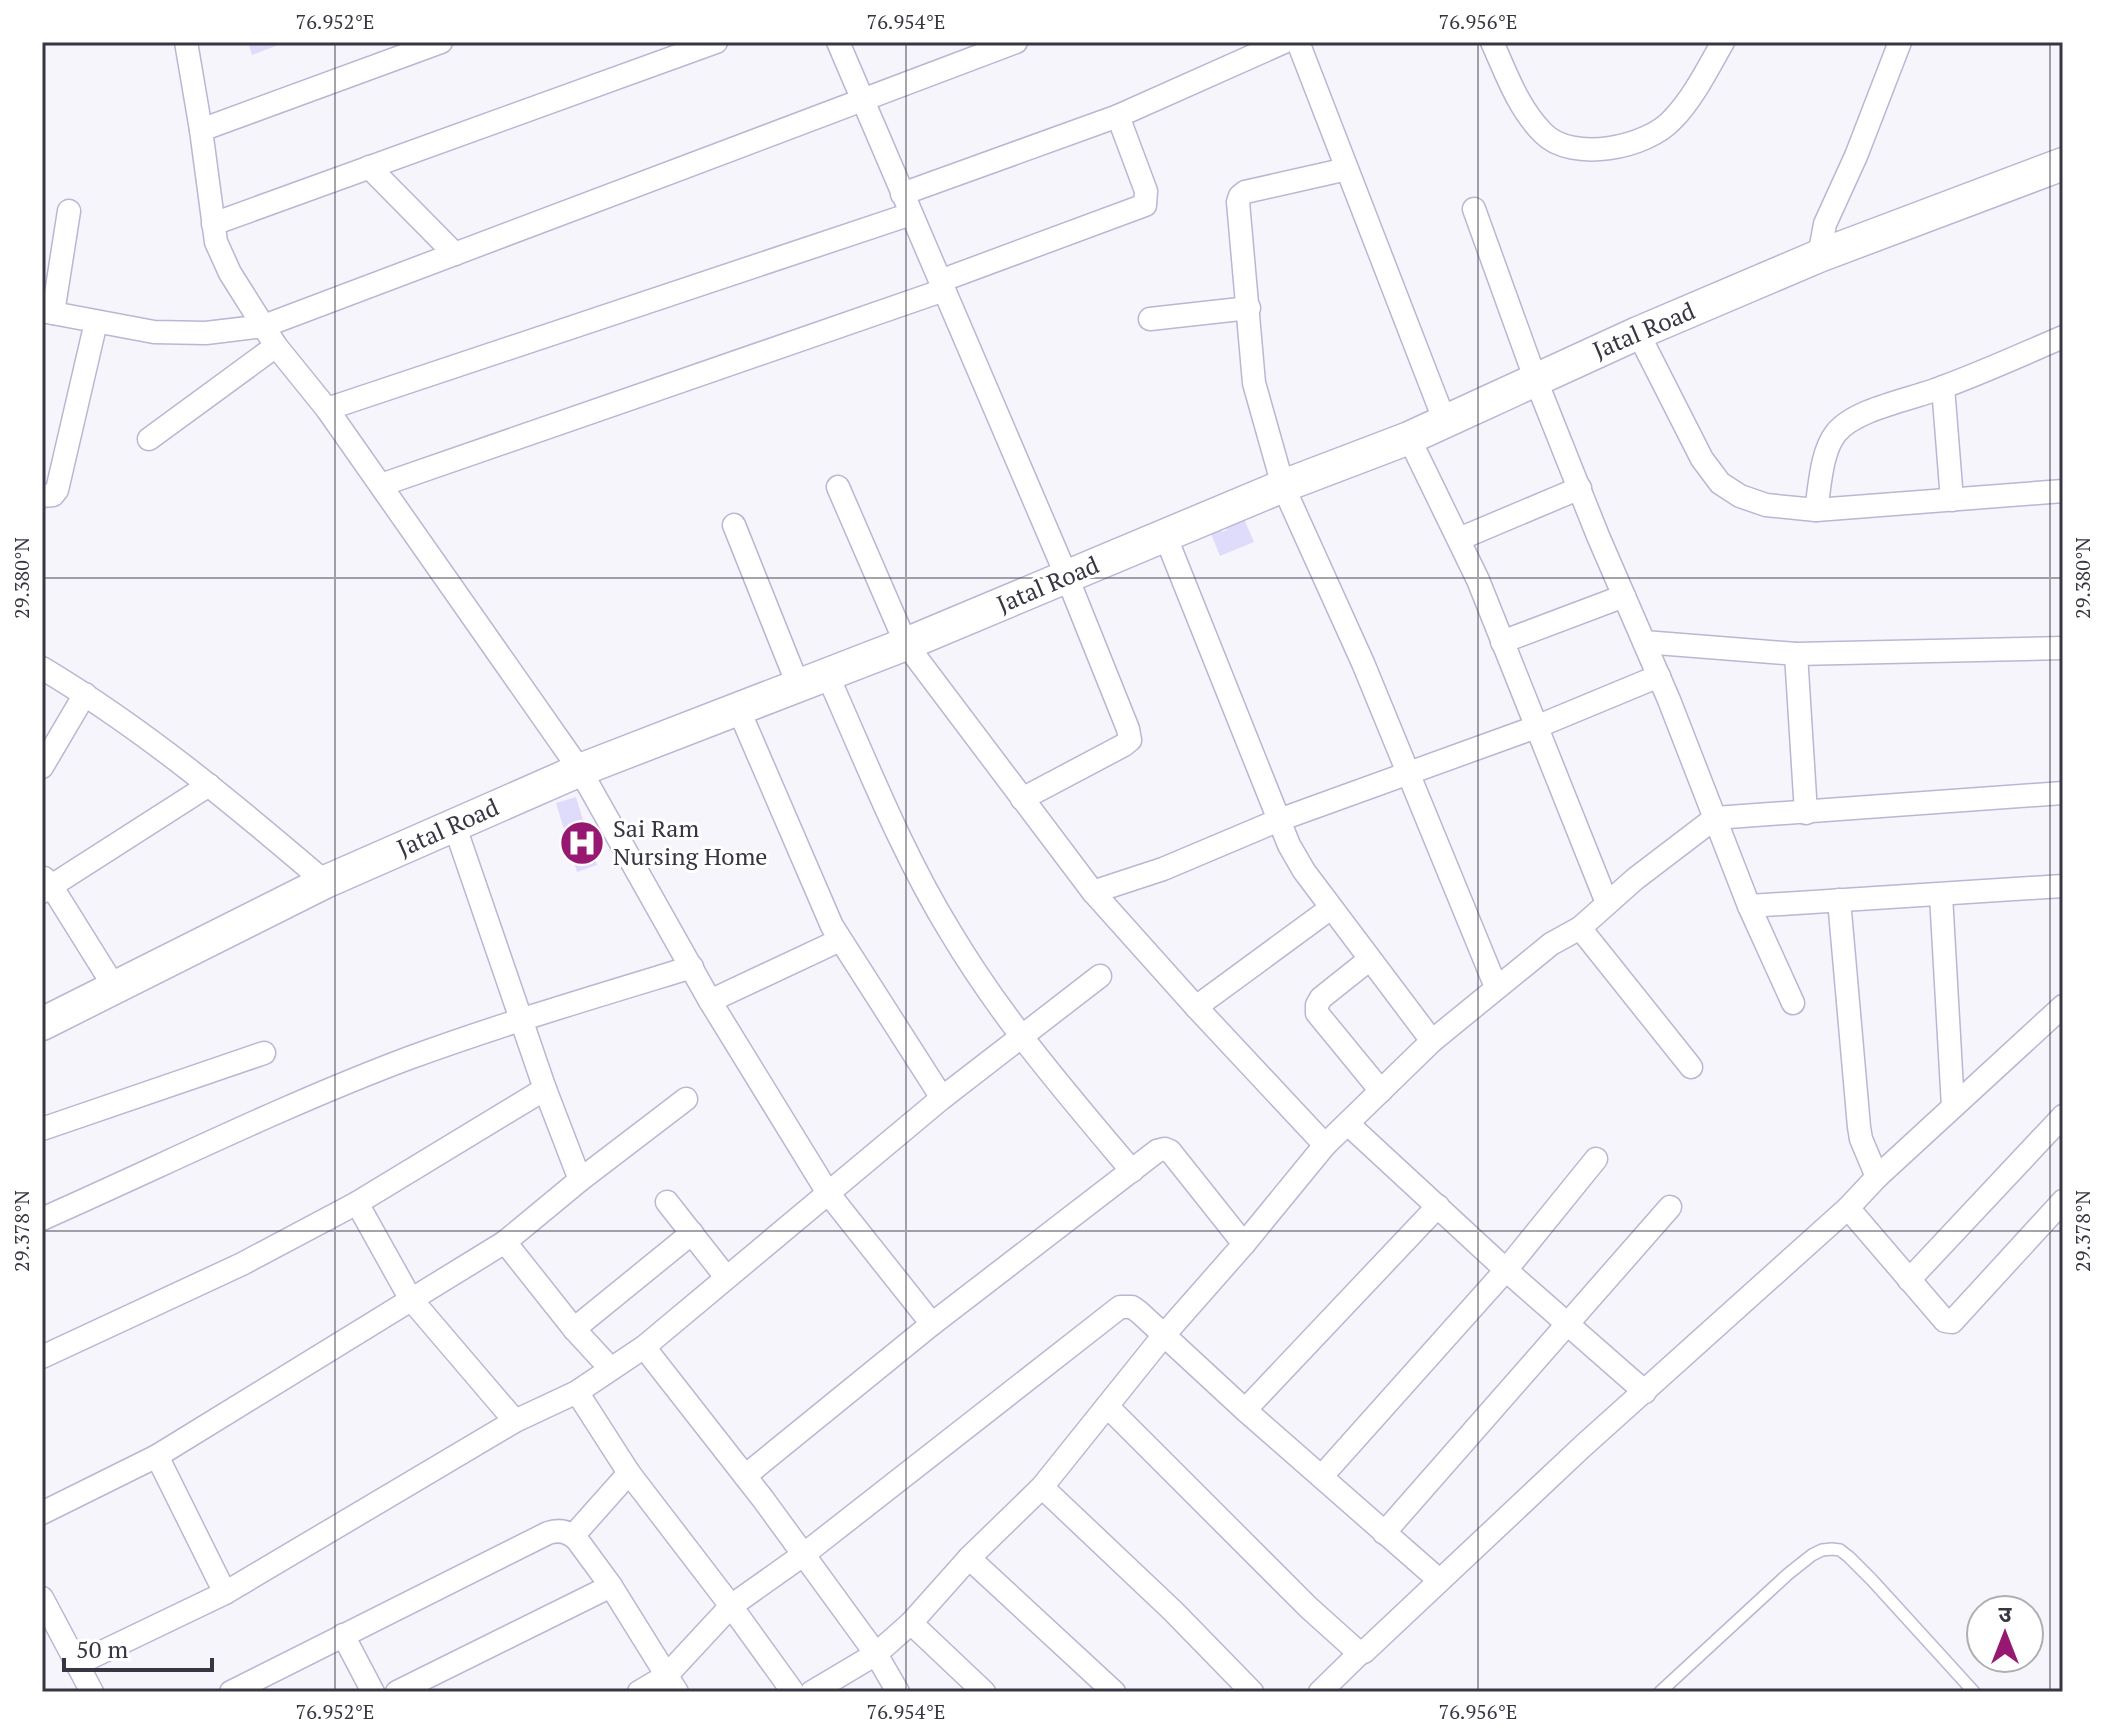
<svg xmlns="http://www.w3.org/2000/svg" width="2105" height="1734" font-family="'PT Serif','Noto Sans Devanagari',serif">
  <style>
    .building { fill: #dfdbfa }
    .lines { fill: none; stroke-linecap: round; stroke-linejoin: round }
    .lane-casing { stroke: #bab6d4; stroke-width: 14 }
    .street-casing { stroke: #bab6d4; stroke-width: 25 }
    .secondary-casing { stroke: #bab6d4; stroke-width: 35 }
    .lane { stroke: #fff; stroke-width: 11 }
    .street { stroke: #fff; stroke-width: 22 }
    .secondary { stroke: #fff; stroke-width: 32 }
    .ticks { fill: none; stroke: #373642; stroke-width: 2; stroke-opacity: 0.45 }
    .labels { text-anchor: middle; stroke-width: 6; stroke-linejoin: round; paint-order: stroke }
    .street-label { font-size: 24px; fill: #373642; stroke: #fff }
    .poi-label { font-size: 24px; fill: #373642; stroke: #fff; text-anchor: start }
    .neatline { fill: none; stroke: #373642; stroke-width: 3 }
    .ticks-label { font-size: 20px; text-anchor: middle; fill: #373642 }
  </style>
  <rect width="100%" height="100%" fill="#f6f5fb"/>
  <g class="building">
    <polygon points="248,42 286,42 252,55"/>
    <polygon points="1240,510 1254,542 1220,556 1207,524 1217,520 1222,532 1227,530 1222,518"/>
    <polygon points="576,797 597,865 577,872 556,803"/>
  </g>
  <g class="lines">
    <g class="lane-casing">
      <polyline id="lane" points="1660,1692 1788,1574 1812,1555 1822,1550 1832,1549 1840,1550 1849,1557 1872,1580 1974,1692"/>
    </g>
    <g class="street-casing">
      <g id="street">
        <polyline points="186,42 201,130 216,242 230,273 276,346 327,409 580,770 710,1001 828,1193 932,1324"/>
        <polyline points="838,42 1067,577 1128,729 1130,740 1124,745 1022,799"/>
        <polyline points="1298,42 1445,422"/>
        <path d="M1492,42c14,31 26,66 51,91 29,30 104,15 130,-14 21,-22 35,-51 50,-77"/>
        <polyline points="201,130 441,42"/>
        <polyline points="369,167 455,254"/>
        <polyline points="1347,169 1245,192 1240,196 1238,202 1254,383 1283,486 1363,663 1496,987"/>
        <polyline points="902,194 1118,116 1284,42"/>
        <polyline points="1474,209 1535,378 1598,536 1669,700 1749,906 1793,1003"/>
        <polyline points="213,224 716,42"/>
        <polyline points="1819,256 1825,224 1856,156 1900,42"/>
        <polyline points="940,281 1145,205 1146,191 1118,116"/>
        <polyline points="42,311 154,332 206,333 264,326 1016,42"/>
        <polyline points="53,313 69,211"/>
        <polyline points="1150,319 1249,308"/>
        <polyline points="1638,333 1702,459 1720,483 1740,496 1766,505 1816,510 2063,491"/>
        <polyline points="1943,387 1952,500"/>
        <polyline points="327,409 911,214"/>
        <polyline points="1409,438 1478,580 1607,903"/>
        <polyline points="149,439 276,346"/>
        <polyline points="381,485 944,290"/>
        <polyline points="838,487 906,644 1093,892 1196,1007 1325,1145"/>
        <polyline points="42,496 53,495 57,490 96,322"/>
        <path d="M1816,510c4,-24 5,-58 20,-77 20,-25 78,-34 107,-46 41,-15 80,-33 120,-50"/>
        <polyline points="734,525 798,685"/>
        <polyline points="1165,535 1289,845 1304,871 1432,1041"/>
        <polyline points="1459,539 1580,488"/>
        <polyline points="1502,642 1624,596"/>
        <polyline points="1644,642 1796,654 2063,648"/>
        <polyline points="1796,654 1806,813"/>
        <path d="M42,668c102,61 193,137 283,214"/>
        <path d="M827,674c39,87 74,178 124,259 52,87 117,162 181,238"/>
        <polyline points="738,708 832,926 942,1098"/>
        <polyline points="42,767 85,694"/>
        <polyline points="454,824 545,1089 580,1180"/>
        <polyline points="44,878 52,887 115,988"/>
        <polyline points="42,892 209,785"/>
        <polyline points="1093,892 1163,869 1279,820 1536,727 1659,676"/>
        <polyline points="1941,895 1953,1107"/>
        <polyline points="1839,900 1859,1127 1861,1139 1877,1177"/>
        <polyline points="1749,906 2063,886"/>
        <polyline points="1580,928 1691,1067"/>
        <polyline points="1370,959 1321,998 1317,1005 1317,1013 1381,1091"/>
        <polyline points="710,1001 840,940"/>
        <polyline points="1196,1007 1331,908"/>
        <polyline points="1348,1124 1506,1270 1645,1392"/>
        <polyline points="42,1129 264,1053"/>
        <polyline points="667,1202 726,1277"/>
        <polyline points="357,1203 410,1298 515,1421"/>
        <polyline points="1848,1208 1945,1321 1952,1322 2063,1201"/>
        <path d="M42,1219c122,-54 242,-114 367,-161 93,-34 188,-62 283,-91"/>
        <polyline points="505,1242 574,1329 610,1368"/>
        <polyline points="1909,1280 2063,1116"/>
        <polyline points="574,1329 692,1233"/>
        <polyline points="644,1347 763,1499 876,1654 898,1692"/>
        <polyline points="42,1357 242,1264 357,1203 545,1089"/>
        <polyline points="577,1392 629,1473 731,1606 793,1692"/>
        <polyline points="1107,1406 1308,1607 1358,1652 1364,1652 1583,1446 1848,1208 1877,1177 2063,1006"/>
        <polyline points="1245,1410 1438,1206"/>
        <polyline points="745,1476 932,1324 1157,1151 1165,1149 1170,1151 1244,1244"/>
        <polyline points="1322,1476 1506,1270 1596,1159"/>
        <polyline points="1042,1487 1173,1611 1252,1692"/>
        <polyline points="42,1513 157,1456"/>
        <polyline points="1384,1533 1670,1207"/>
        <polyline points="573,1536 629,1473"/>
        <polyline points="969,1558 1114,1692"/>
        <polyline points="225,1593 157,1456 505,1242 580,1180 686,1099"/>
        <polyline points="42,1598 92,1692"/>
        <polyline points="911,1623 984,1692"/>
        <polyline points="343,1635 373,1692"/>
        <polyline points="77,1664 225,1593 515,1421 577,1392 644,1347 942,1098 1100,976"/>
        <path d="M231,1692l317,-159c12,-4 22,-1 30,8l33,45 66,106"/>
        <polyline points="397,1692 611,1586"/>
        <polyline points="639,1692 666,1676 731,1606 803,1555 1120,1307 1132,1307 1139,1312 1245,1410 1439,1580"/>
        <polyline points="812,1692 876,1654 911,1623 969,1558 1042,1487 1164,1335 1244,1244 1325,1145 1432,1041 1551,944 1580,928 1635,879 1715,818 2063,793"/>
        <polyline points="1320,1692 1360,1653"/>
      </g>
    </g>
    <g class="secondary-casing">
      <polyline id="secondary" points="42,1024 325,882 580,770 906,644 1283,486 1409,438 1638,333 1819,256 2063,164"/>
    </g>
    <use href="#lane" class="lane"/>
    <use href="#street" class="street"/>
    <use href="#secondary" class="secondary"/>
  </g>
  <path class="ticks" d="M335,42v1650M906,42v1650M1478,42v1650M2050,42v1650M42,578h2021M42,1231h2021"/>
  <defs>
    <g id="hospital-disc" transform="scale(2.3)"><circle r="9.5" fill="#961871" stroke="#fff"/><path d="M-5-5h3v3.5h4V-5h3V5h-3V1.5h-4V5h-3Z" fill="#fff"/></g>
  </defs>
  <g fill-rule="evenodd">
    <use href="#hospital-disc" x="582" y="843"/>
  </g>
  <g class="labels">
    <g class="street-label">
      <text transform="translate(1644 331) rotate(-23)" y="8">Jatal Road</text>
      <text transform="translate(1048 585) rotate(-23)" y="8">Jatal Road</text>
      <text transform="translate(448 828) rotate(-24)" y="8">Jatal Road</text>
    </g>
    <g class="poi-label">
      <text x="613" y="837">Sai Ram<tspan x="613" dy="28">Nursing Home</tspan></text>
    </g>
  </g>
  <rect width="2105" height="1734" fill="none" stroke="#ffffff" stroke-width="88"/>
  <g transform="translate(2005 1634)"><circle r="38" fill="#ffffff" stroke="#afafb3" stroke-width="2"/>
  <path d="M0-6L14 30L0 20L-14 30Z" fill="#961871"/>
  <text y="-12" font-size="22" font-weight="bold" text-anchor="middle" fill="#373642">उ</text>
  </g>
  <path d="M64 1658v12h148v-12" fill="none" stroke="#373642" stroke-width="4"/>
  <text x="76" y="1658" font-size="24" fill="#373642" stroke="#ffffff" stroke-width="6" paint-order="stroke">50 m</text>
  <rect x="44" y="44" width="2017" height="1646" class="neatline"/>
  <g class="ticks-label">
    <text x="335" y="29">76.952°E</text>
    <text x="906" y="29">76.954°E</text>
    <text x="1478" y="29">76.956°E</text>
    <text transform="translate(22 578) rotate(-90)" y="7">29.380°N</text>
    <text transform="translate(2083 578) rotate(-90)" y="7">29.380°N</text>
    <text transform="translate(22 1231) rotate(-90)" y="7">29.378°N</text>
    <text transform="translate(2083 1231) rotate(-90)" y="7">29.378°N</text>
    <text x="335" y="1719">76.952°E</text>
    <text x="906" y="1719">76.954°E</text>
    <text x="1478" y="1719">76.956°E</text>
  </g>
</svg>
